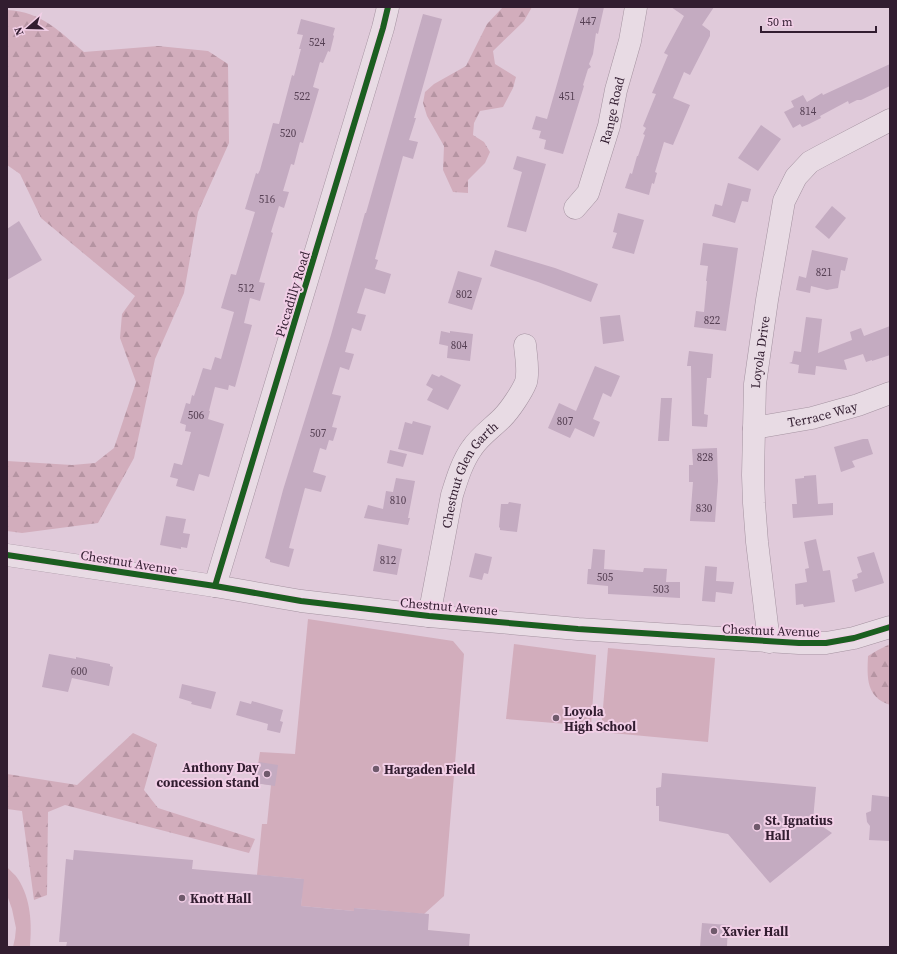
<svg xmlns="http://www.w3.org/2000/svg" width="897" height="954" font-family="'Source Serif 4',serif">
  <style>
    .forest { fill: url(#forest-firs) }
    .park { fill: #d2adbc }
    .building { fill: #c4abc1 }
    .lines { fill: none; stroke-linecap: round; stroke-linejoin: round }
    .minor-casing { stroke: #a593a1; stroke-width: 23 }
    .minor { stroke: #e8dbe4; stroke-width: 22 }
    .cycleway-casing { stroke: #f2cfe7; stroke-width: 8 }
    .cycleway { stroke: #1b5e20; stroke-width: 6 }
    .poi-dot { fill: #6f5a6c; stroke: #f2cfe7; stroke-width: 1.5 }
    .labels { text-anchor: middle; stroke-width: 4; stroke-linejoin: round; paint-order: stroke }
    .number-label { font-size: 11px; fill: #564054 }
    .street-label { font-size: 13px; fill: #321d30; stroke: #f2cfe7 }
    .poi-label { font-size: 13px; font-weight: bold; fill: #321d30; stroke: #f2cfe7; text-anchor: start }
  </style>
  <defs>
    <pattern id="forest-firs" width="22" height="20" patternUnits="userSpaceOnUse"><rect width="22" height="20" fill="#d2adbc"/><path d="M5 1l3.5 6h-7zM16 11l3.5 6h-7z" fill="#b594a2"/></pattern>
  </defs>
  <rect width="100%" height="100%" fill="#e0cada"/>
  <g class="forest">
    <polygon points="503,7 532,7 524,21 493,51 495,64 516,77 513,88 503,107 480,111 474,123 473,135 484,142 490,152 485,163 468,180 468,193 453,192 443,170 444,146 427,116 423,103 425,92 434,84 466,66 487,24"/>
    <path d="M7,10c36,2 51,21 77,42l74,-6 50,5 20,13 1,79 -31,69 -14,81 -29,66 -21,99 -36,65 -76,10 -15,-2v-70l65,4 23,-2 19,-15 22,-66 -16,-44 2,-24 13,-18 -94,-78 -21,-44 -13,-9z"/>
    <path d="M890,644v61c-24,-8 -23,-27 -22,-49l10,-6z"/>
    <polygon points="133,733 157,744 144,790 158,808 255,839 249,853 65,805 48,812 47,895 34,900 22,811 7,809 7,774 77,785"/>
  </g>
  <g class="park">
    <polygon points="308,619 453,641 464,654 444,896 424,914 354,908 354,911 301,906 303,879 257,875 262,824 267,824 271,785 255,783 260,752 295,754"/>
    <polygon points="514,644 596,655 591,726 506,719"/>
    <polygon points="608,648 715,658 708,742 601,732"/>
    <path d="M7,867c3,4 8,7 11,12 13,20 14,45 12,68h-17l2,-9 1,-10 -4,-19 -5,-14z"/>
  </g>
  <g class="building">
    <polygon points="579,7 604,7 598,34 596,33 593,54 589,64 591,67 588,69 583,85 584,86 563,154 544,149 546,140 539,138 541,131 532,129 536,116 547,119"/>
    <polygon points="671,7 714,7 702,25 710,31 710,36 690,75 684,72 673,98 690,105 673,145 664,142 655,172 657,173 654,184 652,183 649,195 625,188 630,173 632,174 637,156 638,156 645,135 643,134 646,128 643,126 656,94 652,93 668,55 664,53 684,16"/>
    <polygon points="423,14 442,19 414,118 416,118 409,140 418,142 413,159 403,156 375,259 378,260 375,269 391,274 385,294 365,288 357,313 366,315 361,331 352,328 345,352 354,354 349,370 340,367 332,394 341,396 332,427 337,428 333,441 329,440 326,450 320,448 313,472 326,476 321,492 305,488 289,548 294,549 289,567 270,562 270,560 265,558 283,490 331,335 365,213 366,213 378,171"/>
    <polygon points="301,19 335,28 333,35 334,36 330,52 328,51 323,63 320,62 313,87 319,89 303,143 300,142 294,165 291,164 283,191 289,192 284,208 279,206 271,232 273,233 259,282 265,283 260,301 250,298 244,323 252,325 235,387 229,385 228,390 215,387 209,411 210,411 208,419 224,424 209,477 199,474 194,491 176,486 178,479 170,477 174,463 182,465 191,432 185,431 186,425 180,423 186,403 190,404 192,395 194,396 203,368 211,370 215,357 221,359 234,312 221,308 231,274 236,275 255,212 245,209 256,173 258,174 260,170 273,123 279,124 292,75 294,76 301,49 299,49 303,35 297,34"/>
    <polygon points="890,64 890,86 861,100 857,100 849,104 848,101 820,116 821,118 809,124 802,127 800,124 793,128 784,112 794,107 791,101 803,95 807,102 822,93 823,95"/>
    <polygon points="761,125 781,139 758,171 738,158"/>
    <polygon points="517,156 546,164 526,232 507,227 522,172 513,169"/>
    <polygon points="728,183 751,189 748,202 742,201 735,223 712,216 715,204 722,206"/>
    <polygon points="832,206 846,218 829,239 815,227"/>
    <polygon points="618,213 644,220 634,254 612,248 617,233 613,232"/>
    <polygon points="19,221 42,260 7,280 7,229"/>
    <polygon points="703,243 738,248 726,331 694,327 696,311 704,312 707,281 706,281 708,266 700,265"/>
    <polygon points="495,250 555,268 598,284 591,302 538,282 490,266"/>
    <polygon points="812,250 848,258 845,271 841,270 838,288 827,290 811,286 810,293 796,290 799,276 806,278"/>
    <polygon points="458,271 482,278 472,310 448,303"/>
    <polygon points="620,315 624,341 603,344 600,317"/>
    <polygon points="806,317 822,319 818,353 852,340 850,332 861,328 864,336 890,326 890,355 872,361 872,360 866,362 863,354 844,360 847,370 816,366 815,375 798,373 799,365 789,363 792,362 794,351 801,352"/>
    <polygon points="441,331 450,333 450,331 473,334 470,361 447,358 448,346 439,344"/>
    <polygon points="689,351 713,354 711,378 707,378 704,414 708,415 707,427 692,426 691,366 687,366"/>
    <polygon points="595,366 620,376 611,397 603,393 593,419 600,422 594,437 575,428 570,438 548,428 559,403 576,411"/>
    <polygon points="432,374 439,377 441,375 461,385 448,410 427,400 433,389 426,385"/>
    <polygon points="661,398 672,398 669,441 658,441"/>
    <polygon points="413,421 431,426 423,455 398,449 405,422 412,424"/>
    <polygon points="863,439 868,439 873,454 852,461 855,467 841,472 834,447"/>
    <polygon points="717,448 718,481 715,522 690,521 693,482 689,482 689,465 693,465 692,449"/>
    <polygon points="390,450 407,454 403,467 387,463"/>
    <polygon points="816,475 818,504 833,503 833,515 793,518 792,504 797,504 795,479 804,478 804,476"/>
    <polygon points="396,478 415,481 408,518 410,518 408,525 364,518 368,505 383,509 386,491 393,492"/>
    <polygon points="509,502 521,504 517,532 500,530 500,528 499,527 501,504 508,504"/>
    <polygon points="166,516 186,519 183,533 190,534 187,548 181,547 181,549 160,545"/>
    <polygon points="816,539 823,571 830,570 835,602 804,607 803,604 796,605 795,584 807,582 805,569 809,568 804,542"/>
    <polygon points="378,544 402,549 397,575 373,571"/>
    <polygon points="593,549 605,550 604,569 643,572 644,568 667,569 666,582 680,582 680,598 608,594 608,586 587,584 588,569 591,569"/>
    <polygon points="874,552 884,583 855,592 852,580 858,578 857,574 862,572 857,557"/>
    <polygon points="475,553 492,557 488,574 484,573 482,580 469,577"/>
    <polygon points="705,566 717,567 716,581 734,582 732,594 716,592 715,602 702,601"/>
    <polygon points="49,654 76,659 76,657 110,664 110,666 113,667 109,686 72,678 68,692 42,687"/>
    <polygon points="182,684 216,692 211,709 191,704 192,702 179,698"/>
    <polygon points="240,701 251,704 252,701 283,710 280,721 283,722 280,733 267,730 268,724 236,715"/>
    <polygon points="259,762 278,765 275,786 255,783"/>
    <polygon points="662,773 816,787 813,820 832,833 770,883 728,834 659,821 659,806 656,806 656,788 661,787"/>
    <polygon points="872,795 890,797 890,841 869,840 870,826 867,822 866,813 871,811"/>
    <polygon points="74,850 193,860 192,869 304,879 301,906 354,911 354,908 429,914 428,930 470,934 469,947 66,947 67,942 59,942 66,859 73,860"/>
    <polygon points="702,923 728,925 727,947 700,947"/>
  </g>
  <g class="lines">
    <g class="minor-casing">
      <g id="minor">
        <path id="s1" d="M575,208l13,-15 21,-67 7,-36 14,-49 6,-34"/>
        <path id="s2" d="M754,428l58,-10 46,-13 32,-12"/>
        <polyline points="7,555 215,586 301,601 429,616 578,629 799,643 826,643 854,638 890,627"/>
        <polyline points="215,586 383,28 388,7"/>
        <path id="s3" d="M429,616l23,-121c5,-16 10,-33 20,-47 8,-12 20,-20 30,-30 8,-8 20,-26 24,-36 3,-11 0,-25 -1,-37"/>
        <path id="s4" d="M769,642l-12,-100 -3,-39 -1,-28 2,-91 12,-84 17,-99 12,-24 14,-15 11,-6 69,-36"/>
      </g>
    </g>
    <use href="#minor" class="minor"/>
    <g class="cycleway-casing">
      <g id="cycleway">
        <polyline points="7,555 215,586 301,601 429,616 578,629 799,643 826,643 854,638 890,627"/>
        <polyline points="215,586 383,28 388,7"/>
      </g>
    </g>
    <use href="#cycleway" class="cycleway"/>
  </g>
  <g class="poi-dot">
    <circle cx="556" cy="718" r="4"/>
    <circle cx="376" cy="769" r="4"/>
    <circle cx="267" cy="774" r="4"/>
    <circle cx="757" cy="827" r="4"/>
    <circle cx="182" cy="898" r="4"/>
    <circle cx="714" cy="931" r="4"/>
  </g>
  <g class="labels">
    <g class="number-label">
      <text x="588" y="25">447</text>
      <text x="317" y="46">524</text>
      <text x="302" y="100">522</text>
      <text x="567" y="100">451</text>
      <text x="808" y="115">814</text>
      <text x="288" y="137">520</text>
      <text x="267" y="203">516</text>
      <text x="824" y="276">821</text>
      <text x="246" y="292">512</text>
      <text x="464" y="298">802</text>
      <text x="712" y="324">822</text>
      <text x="459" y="349">804</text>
      <text x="196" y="419">506</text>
      <text x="565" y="425">807</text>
      <text x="318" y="437">507</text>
      <text x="705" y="461">828</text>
      <text x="398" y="504">810</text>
      <text x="704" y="512">830</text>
      <text x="388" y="564">812</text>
      <text x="605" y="581">505</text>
      <text x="661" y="593">503</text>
      <text x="79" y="675">600</text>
    </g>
    <g class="street-label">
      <text dy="5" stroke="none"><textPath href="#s1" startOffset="106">Range Road</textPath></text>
      <text transform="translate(292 294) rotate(-73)" y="5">Piccadilly Road</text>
      <text dy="5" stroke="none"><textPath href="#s4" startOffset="291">Loyola Drive</textPath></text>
      <text dy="5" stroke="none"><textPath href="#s2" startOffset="70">Terrace Way</textPath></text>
      <text dy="5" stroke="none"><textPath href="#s3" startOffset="149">Chestnut Glen Garth</textPath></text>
      <text transform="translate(129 562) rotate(9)" y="5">Chestnut Avenue</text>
      <text transform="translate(449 606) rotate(5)" y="5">Chestnut Avenue</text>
      <text transform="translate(771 630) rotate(2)" y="5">Chestnut Avenue</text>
    </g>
    <g class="poi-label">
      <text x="564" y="716">Loyola<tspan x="564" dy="15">High School</tspan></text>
      <text x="259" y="772" text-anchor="end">Anthony Day<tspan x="259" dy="15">concession stand</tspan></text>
      <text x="384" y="774">Hargaden Field</text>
      <text x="765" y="825">St. Ignatius<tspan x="765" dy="15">Hall</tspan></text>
      <text x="190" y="903">Knott Hall</text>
      <text x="722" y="936">Xavier Hall</text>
    </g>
  </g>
  <rect width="897" height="954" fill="none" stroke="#321d30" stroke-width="16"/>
  <g transform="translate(28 28) rotate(250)" stroke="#f2cfe7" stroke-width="3" paint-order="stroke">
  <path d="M0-3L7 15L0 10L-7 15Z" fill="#321d30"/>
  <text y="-6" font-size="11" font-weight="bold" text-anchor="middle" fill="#321d30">N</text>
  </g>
  <path d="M761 26v6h115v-6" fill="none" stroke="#321d30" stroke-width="2"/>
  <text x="767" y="26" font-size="12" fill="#321d30" stroke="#f2cfe7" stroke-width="3" paint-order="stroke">50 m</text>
</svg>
